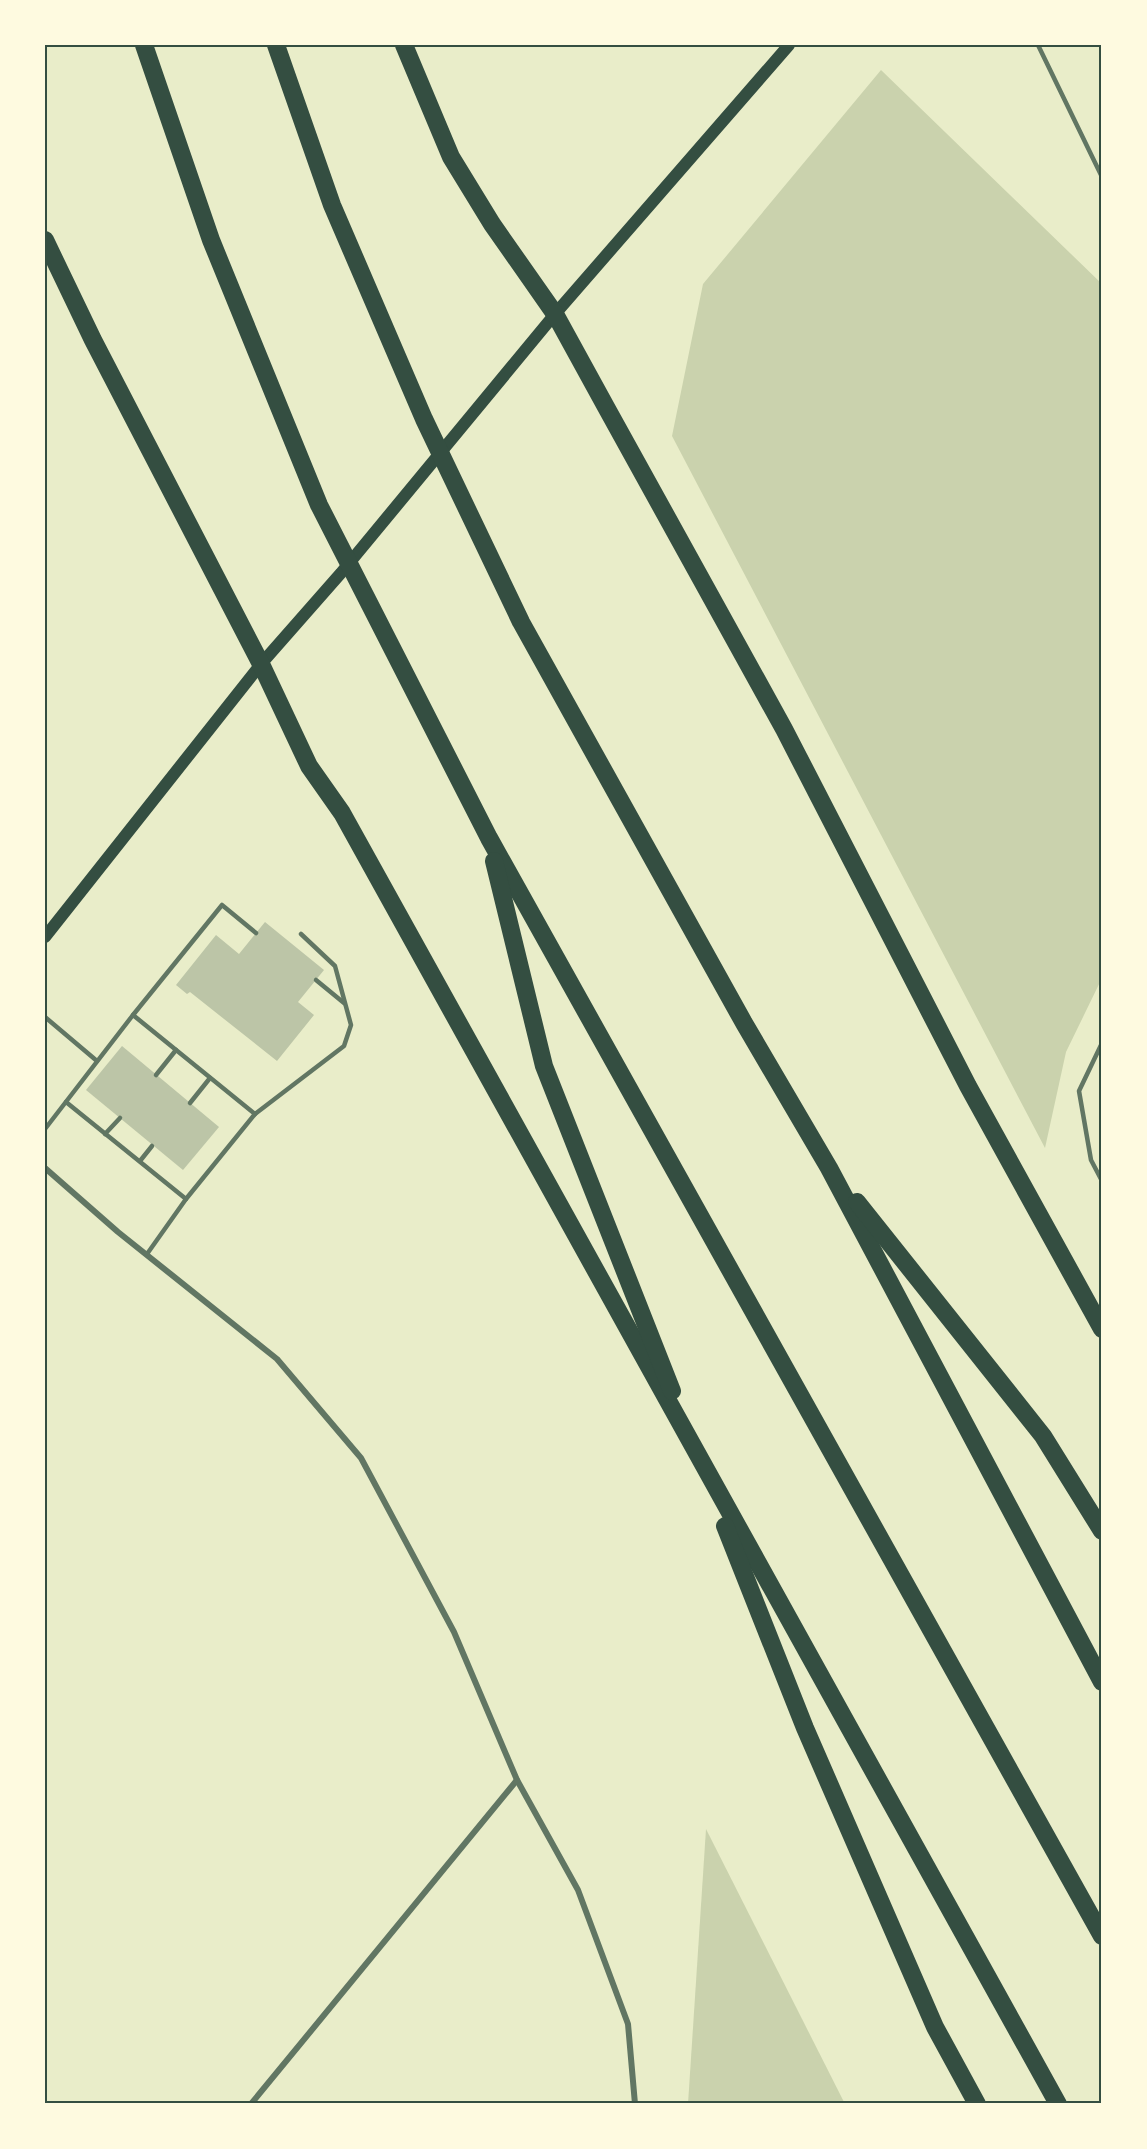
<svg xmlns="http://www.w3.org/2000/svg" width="1147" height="2149" font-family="'Open Sans',sans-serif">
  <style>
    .green { fill: #cad2ad }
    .building { fill: #bcc5a7 }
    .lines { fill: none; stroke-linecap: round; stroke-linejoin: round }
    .service { stroke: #617663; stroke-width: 4.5 }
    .minor { stroke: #617663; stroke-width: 6 }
    .secondary { stroke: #344e41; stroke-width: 12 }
    .motorway { stroke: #344e41; stroke-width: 18 }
    .neatline { fill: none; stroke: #344e41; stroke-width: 2 }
  </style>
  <rect width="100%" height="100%" fill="#e9edc9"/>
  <g class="green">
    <polygon points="881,70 1102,284 1102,978 1066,1052 1045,1148 672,436 703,284"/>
    <polygon points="706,1829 845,2104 688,2104"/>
  </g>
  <g class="building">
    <polygon points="265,922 324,970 298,1002 314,1015 277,1061 190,992 187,994 176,985 216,935 239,954"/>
    <polygon points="122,1046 219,1127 183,1170 86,1090"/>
  </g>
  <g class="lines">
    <g class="service">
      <polyline points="1038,45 1102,177"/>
      <polyline points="316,980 344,1003"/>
      <polyline points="133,1015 222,905 256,933"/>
      <polyline points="45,1017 97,1061"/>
      <polyline points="1102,1043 1079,1091 1091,1160 1102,1181"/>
      <polyline points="156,1075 176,1050"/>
      <polyline points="66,1102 186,1199"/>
      <polyline points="190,1103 210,1078"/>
      <polyline points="255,1114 344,1046 351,1025 335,966 301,934"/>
      <polyline points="45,1129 133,1015 255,1114 186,1199 147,1254"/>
      <polyline points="105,1134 120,1118"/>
      <polyline points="140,1161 152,1146"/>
    </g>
    <g class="minor">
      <polyline points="45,1168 118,1232 277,1359 361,1458 454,1632 517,1780 578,1890 628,2024 635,2104"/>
      <polyline points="251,2104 517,1780"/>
    </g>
    <polyline class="secondary" points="45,937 261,664 341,573 555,314 789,45"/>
    <g class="motorway">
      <polyline points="144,45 211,240 319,505 489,838 1102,1936"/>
      <polyline points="276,45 332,205 424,419 521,622 744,1023 829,1168 1102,1682"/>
      <polyline points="404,45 451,157 492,224 555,314 606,407 784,729 968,1086 1102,1329"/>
      <polyline points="45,240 93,340 261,664 309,766 342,813 1058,2104"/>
      <polyline points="494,861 544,1066 672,1391"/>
      <polyline points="857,1202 1043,1436 1102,1531"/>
      <polyline points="725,1526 805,1728 935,2027 977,2104"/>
    </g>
  </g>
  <rect width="1147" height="2149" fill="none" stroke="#fefae0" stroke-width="93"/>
  <rect x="46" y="46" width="1054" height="2056" class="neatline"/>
</svg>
